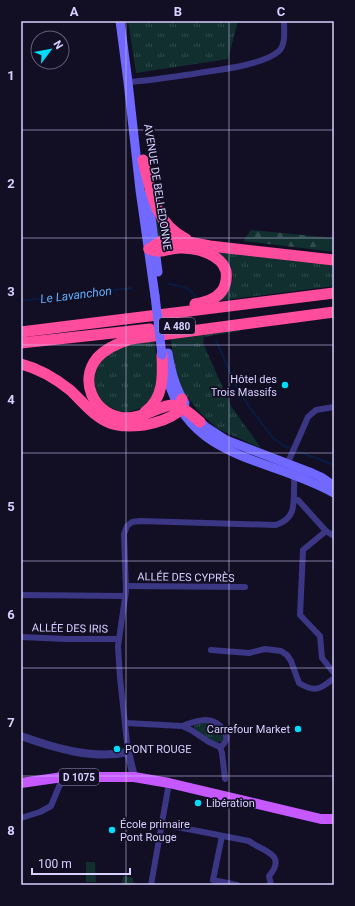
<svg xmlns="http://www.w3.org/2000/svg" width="355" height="906" font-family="Roboto,sans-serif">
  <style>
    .grass { fill: url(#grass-tufts) }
    .forest { fill: url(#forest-firs) }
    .park { fill: #102f2e }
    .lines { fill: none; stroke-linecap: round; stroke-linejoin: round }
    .stream { stroke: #081c43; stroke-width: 2 }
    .minor { stroke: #3c3785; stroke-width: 6 }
    .tertiary { stroke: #3c3785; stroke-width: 8 }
    .secondary { stroke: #7068ff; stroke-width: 9 }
    .primary { stroke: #c558ff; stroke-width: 10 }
    .motorway { stroke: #ff4c9d; stroke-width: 11 }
    .secondary-bridge { stroke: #7068ff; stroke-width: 9 }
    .grid { fill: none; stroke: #d7d1ff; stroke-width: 1; stroke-opacity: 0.55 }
    .poi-dot { fill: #00dcfc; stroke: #120e24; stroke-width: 1.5 }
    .labels { text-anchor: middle; stroke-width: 3.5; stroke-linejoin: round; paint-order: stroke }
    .shield { fill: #120e24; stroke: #9c96bd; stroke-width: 1 }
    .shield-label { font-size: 10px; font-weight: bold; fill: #d7d1ff }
    .street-label { font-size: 11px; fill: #d7d1ff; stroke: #120e24 }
    .poi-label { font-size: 11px; fill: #d7d1ff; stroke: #120e24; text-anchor: start }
    .water-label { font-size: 12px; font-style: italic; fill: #5fb1ff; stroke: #120e24 }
    .neatline { fill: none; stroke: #d7d1ff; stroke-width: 1.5 }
    .grid-label { font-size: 13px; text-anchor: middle; font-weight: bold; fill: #d7d1ff }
  </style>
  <defs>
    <pattern id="grass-tufts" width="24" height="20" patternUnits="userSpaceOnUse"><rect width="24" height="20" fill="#102f2e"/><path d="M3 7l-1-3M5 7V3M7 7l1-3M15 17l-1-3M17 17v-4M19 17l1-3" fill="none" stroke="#324c4d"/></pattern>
    <pattern id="forest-firs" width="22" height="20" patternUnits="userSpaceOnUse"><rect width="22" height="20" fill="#102f2e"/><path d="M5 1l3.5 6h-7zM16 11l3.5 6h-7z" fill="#324c4d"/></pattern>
  </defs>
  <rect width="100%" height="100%" fill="#120e24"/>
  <g class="grass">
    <polygon points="128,21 238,21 228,59 136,73"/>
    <polygon points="155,218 157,218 171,234 158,240"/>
    <polygon points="208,250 334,263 334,286 217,301 231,283 233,277 231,269 223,256"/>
    <polygon points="239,328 240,331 204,337 203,343 231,406 261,448 218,429 200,413 181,389 173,358 171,338"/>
    <polygon points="154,340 159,373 158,390 142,408 124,413 107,406 97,396 93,381 94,371 104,357 121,346"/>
    <path d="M208,722l12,5c12,29 -17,9 -26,1v-2l7,-3z"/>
  </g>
  <polygon class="forest" points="251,230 334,238 334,252 243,241"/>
  <g class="park">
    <polygon points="86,862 95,862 96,882 86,882"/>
    <polygon points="123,876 133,878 133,882 135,883 134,885 121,885"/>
  </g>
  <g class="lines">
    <g class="stream">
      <path d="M169,284c12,2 20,3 27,13"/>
      <polyline points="21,301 131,288"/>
      <polyline points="216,340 236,386 250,408 273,438 284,446 334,465"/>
    </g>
    <g class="minor">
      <path d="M128,82c22,-1 43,-5 65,-8 22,-4 69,-8 86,-23 7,-7 5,-21 5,-30"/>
      <polyline points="289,466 289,460 308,417 316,410 334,407"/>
      <polyline points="294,500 298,500 326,531 334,536"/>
      <polyline points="326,531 303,550 300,615 320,636 322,658 334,673"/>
      <polyline points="126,586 245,587"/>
      <polyline points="21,595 125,596"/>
      <polyline points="21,637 66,639 118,639"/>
      <path d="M211,650l38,3 16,-4 16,2 6,4 4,6 8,22c16,10 22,6 35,-5"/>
      <path d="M126,723l56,3 9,4 18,12 11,5c15,-9 0,-27 -14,-27 -8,0 -16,3 -24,6"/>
      <polyline points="220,747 222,753 225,779"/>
      <path d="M128,752l-8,-74 -2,-32 8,-55 -2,-57 3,-8 5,-4 8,-1 136,4c18,-6 18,-18 18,-35 0,-5 1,-11 -1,-16"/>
      <polyline points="21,818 40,812 51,806 63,777"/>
      <path d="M162,824l87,17c13,10 39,13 20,35l2,9"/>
      <polyline points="222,836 213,880 237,885"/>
      <polyline points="151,885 169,783"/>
    </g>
    <path class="tertiary" d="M21,736c33,12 73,24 107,16l6,25"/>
    <g class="secondary">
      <polyline points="120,21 128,82 140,190 155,296"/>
      <polyline points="148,193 158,272"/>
      <path d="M168,353c3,19 7,35 17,50"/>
      <path d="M165,368c18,93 101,87 169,125"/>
      <polyline points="195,417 206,427 226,440 312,473 321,477 334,486"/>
    </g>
    <polyline class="primary" points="21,783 63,777 134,777 169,783 321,819 334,819"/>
    <g class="motorway">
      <path d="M143,160c8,31 11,63 43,79"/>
      <path d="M149,249c14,6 19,-2 33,-1 15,0 39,6 44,23 1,7 0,14 -4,20 -7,9 -17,11 -27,13"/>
      <polyline points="149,249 162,241 172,239 210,246 334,260"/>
      <polyline points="21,332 334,293"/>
      <polyline points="21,343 150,329"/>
      <path d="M21,364c19,5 34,14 49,26 12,11 24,27 40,33 11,4 23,3 34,2 12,-2 25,-6 34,-13l4,-13"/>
      <path d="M145,412c19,-14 18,-36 17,-57"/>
      <path d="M200,422c-8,-7 -17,-16 -28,-17 -5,0 -10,3 -14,4 -12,5 -26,11 -39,8 -26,-5 -40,-37 -22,-59 9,-10 21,-15 34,-19l203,-27"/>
    </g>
    <polyline class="secondary-bridge" points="155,296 162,355"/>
  </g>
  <path class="grid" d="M126,21v864M229,21v864M21,130h313M21,238h313M21,345h313M21,453h313M21,561h313M21,668h313M21,776h313"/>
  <g class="poi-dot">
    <circle cx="285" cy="385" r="4"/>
    <circle cx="298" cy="729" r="4"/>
    <circle cx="117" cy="749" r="4"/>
    <circle cx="198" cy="803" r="4"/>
    <circle cx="112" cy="830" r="4"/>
  </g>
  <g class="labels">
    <g class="shield">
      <rect x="159" y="318" width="36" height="16" rx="3"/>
      <rect x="59" y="769" width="40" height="16" rx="3"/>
    </g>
    <g class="shield-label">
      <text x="177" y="330">A 480</text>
      <text x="79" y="781">D 1075</text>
    </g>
    <g class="street-label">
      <text transform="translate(158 187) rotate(81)" y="4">AVENUE DE BELLEDONNE</text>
      <text transform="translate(186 577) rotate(1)" y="4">ALLÉE DES CYPRÈS</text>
      <text transform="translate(70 628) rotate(1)" y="4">ALLÉE DES IRIS</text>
    </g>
    <g class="poi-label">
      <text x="277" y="383" text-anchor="end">Hôtel des<tspan x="277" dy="13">Trois Massifs</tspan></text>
      <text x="290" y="733" text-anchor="end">Carrefour Market</text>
      <text x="125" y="753">PONT ROUGE</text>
      <text x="206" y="807">Libération</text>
      <text x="120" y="828">École primaire<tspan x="120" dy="13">Pont Rouge</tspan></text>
    </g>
    <g class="water-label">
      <text transform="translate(76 295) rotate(-7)" y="4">Le Lavanchon</text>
    </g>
  </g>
  <rect width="355" height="906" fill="none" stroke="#120e24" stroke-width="44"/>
  <g transform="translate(50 50) rotate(58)"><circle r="19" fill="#120e24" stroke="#615c7c"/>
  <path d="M0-3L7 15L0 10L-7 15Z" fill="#00dcfc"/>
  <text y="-6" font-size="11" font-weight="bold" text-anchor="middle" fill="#d7d1ff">N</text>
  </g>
  <path d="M32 868v6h98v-6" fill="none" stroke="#d7d1ff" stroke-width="2"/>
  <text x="38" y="868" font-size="12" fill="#d7d1ff" stroke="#120e24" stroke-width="3" paint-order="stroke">100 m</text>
  <rect x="22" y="22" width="311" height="862" class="neatline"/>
  <g class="grid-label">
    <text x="74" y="16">A</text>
    <text x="178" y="16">B</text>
    <text x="281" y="16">C</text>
    <text x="11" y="80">1</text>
    <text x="11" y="188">2</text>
    <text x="11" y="296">3</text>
    <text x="11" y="404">4</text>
    <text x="11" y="511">5</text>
    <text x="11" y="619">6</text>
    <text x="11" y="727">7</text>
    <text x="11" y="835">8</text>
  </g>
</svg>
